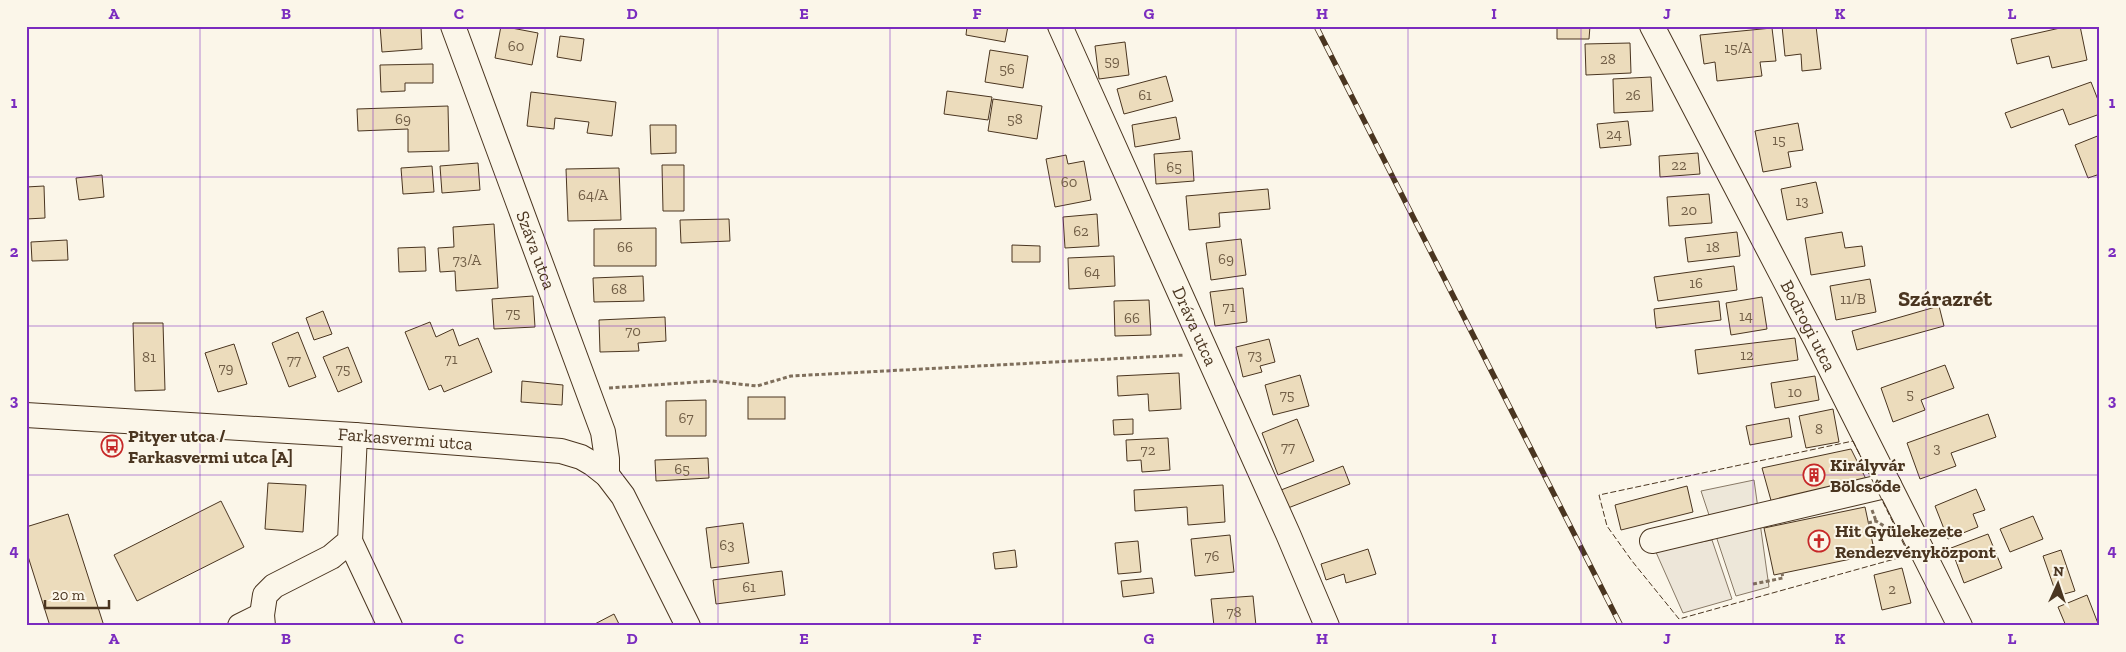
<svg xmlns="http://www.w3.org/2000/svg" width="2126" height="652" font-family="'Zilla Slab',serif">
  <style>
    .green { fill: #ede6d9; stroke: #887966 }
    .parking { fill: #ede7d9; stroke: #887966 }
    .building { fill: #ecdcbc; stroke: #4a3520 }
    .lines { fill: none; stroke-linecap: round; stroke-linejoin: round }
    .minor-casing { stroke: #4a3520; stroke-width: 26 }
    .path { stroke: #7f6f5c; stroke-width: 3; stroke-dasharray: 4 2.5; stroke-linecap: butt }
    .minor { stroke: #fbf6e9; stroke-width: 24 }
    .rail-casing { stroke: #4a3520; stroke-width: 5.5 }
    .rail { stroke: #fbf6e9; stroke-width: 4; stroke-dasharray: 11; stroke-linecap: butt }
    .fence { stroke: #4a3520; stroke-width: 1; stroke-dasharray: 6 2.5; stroke-linecap: butt }
    .grid { fill: none; stroke: #7b2cbf; stroke-width: 1; stroke-opacity: 0.55 }
    .labels { text-anchor: middle; stroke-width: 4; stroke-linejoin: round; paint-order: stroke }
    .number-label { font-size: 15px; fill: #725f47 }
    .street-label { font-size: 18px; fill: #4a3520; stroke: #fbf6e9 }
    .poi-label { font-size: 18px; font-weight: bold; fill: #4a3520; stroke: #fbf6e9; text-anchor: start }
    .district-label { font-size: 22px; font-weight: bold; fill: #4a3520; stroke: #fbf6e9 }
    .neatline { fill: none; stroke: #7b2cbf; stroke-width: 2 }
    .grid-label { font-size: 16px; text-anchor: middle; font-weight: bold; fill: #7b2cbf }
  </style>
  <rect width="100%" height="100%" fill="#fbf6e9"/>
  <polygon class="green" points="1712,540 1732,599 1683,613 1655,550"/>
  <polygon class="parking" points="1754,480 1769,587 1736,596 1701,491"/>
  <g class="building">
    <polygon points="380,26 421,26 422,49 382,52"/>
    <polygon points="501,26 538,33 532,65 495,58"/>
    <polygon points="967,26 1008,26 1005,42 966,35"/>
    <polygon points="1590,26 1589,39 1557,39 1557,27 1517,27"/>
    <polygon points="1782,26 1816,26 1821,69 1802,71 1801,54 1785,56"/>
    <polygon points="2069,26 2080,26 2087,60 2052,68 2049,56 2017,64 2011,39"/>
    <polygon points="1772,28 1776,61 1760,62 1762,76 1717,81 1715,62 1704,64 1700,35"/>
    <polygon points="560,36 584,39 581,61 557,57"/>
    <polygon points="1125,42 1129,75 1099,79 1095,46"/>
    <polygon points="1630,43 1631,73 1586,75 1585,44"/>
    <polygon points="990,50 1028,56 1023,88 985,82"/>
    <polygon points="433,64 433,83 405,83 405,91 381,92 380,65"/>
    <polygon points="1166,76 1173,101 1124,114 1117,89"/>
    <polygon points="1651,77 1653,111 1614,113 1613,79"/>
    <polygon points="2091,82 2100,105 2100,114 2069,125 2063,109 2011,128 2005,113"/>
    <polygon points="947,91 992,97 988,120 944,114"/>
    <polygon points="531,92 616,102 612,136 587,133 589,122 555,118 554,129 527,126"/>
    <polygon points="993,99 1042,106 1037,139 988,131"/>
    <polygon points="448,106 449,151 408,152 408,129 358,131 357,109"/>
    <polygon points="1176,117 1180,139 1135,147 1132,125"/>
    <polygon points="1628,121 1631,145 1600,148 1597,124"/>
    <polygon points="1798,123 1803,150 1788,152 1791,167 1763,172 1755,131"/>
    <polygon points="650,125 676,125 676,153 651,154"/>
    <polygon points="2100,135 2100,174 2088,178 2075,145"/>
    <polygon points="1192,151 1194,181 1156,184 1154,154"/>
    <polygon points="1698,153 1700,174 1660,177 1659,156"/>
    <polygon points="1066,155 1068,164 1084,161 1091,200 1055,207 1046,159"/>
    <polygon points="478,163 480,190 442,193 440,166"/>
    <polygon points="662,165 684,165 684,211 663,211"/>
    <polygon points="432,166 434,192 403,194 401,168"/>
    <polygon points="619,168 621,220 568,221 566,169"/>
    <polygon points="102,175 104,197 79,200 76,178"/>
    <polygon points="1816,182 1823,213 1787,220 1781,189"/>
    <polygon points="44,186 45,218 26,219 26,187"/>
    <polygon points="1268,189 1270,209 1219,213 1220,227 1189,230 1186,196"/>
    <polygon points="1709,194 1712,223 1669,226 1667,197"/>
    <polygon points="1097,214 1099,246 1065,248 1063,217"/>
    <polygon points="729,219 730,241 681,243 680,220"/>
    <polygon points="494,224 498,288 456,291 455,271 440,272 438,248 454,247 453,227"/>
    <polygon points="656,228 656,266 594,266 594,229"/>
    <polygon points="1737,232 1740,256 1688,262 1685,238"/>
    <polygon points="1842,232 1845,248 1862,246 1865,266 1811,275 1805,238"/>
    <polygon points="1241,239 1246,275 1211,280 1206,243"/>
    <polygon points="67,240 68,260 32,261 31,242"/>
    <polygon points="1012,245 1040,246 1040,262 1012,262"/>
    <polygon points="425,247 426,271 399,272 398,248"/>
    <polygon points="1114,256 1115,286 1069,289 1068,258"/>
    <polygon points="1734,266 1737,290 1658,301 1654,277"/>
    <polygon points="643,276 644,301 594,302 593,278"/>
    <polygon points="1870,279 1876,312 1836,320 1830,286"/>
    <polygon points="1243,288 1247,322 1215,326 1210,292"/>
    <polygon points="533,296 535,327 494,329 492,299"/>
    <polygon points="1762,297 1767,329 1731,335 1726,303"/>
    <polygon points="1149,300 1151,335 1115,336 1114,301"/>
    <polygon points="1719,301 1721,320 1656,328 1654,309"/>
    <polygon points="1939,306 1944,326 1857,350 1852,331"/>
    <polygon points="323,311 332,334 314,340 306,318"/>
    <polygon points="665,317 666,341 638,343 639,351 600,352 599,320"/>
    <polygon points="430,322 436,337 453,329 459,346 478,338 492,372 444,392 441,385 429,390 405,332"/>
    <polygon points="133,323 163,323 165,390 135,391"/>
    <polygon points="298,332 316,377 289,387 272,343"/>
    <polygon points="1795,338 1798,360 1698,374 1695,350"/>
    <polygon points="1269,339 1275,362 1260,366 1262,372 1243,377 1236,347"/>
    <polygon points="234,344 247,384 218,392 205,353"/>
    <polygon points="348,347 362,382 338,392 323,357"/>
    <polygon points="1945,365 1954,388 1921,400 1925,410 1893,422 1881,388"/>
    <polygon points="1179,373 1181,409 1149,411 1148,394 1118,396 1117,376"/>
    <polygon points="1300,375 1309,406 1273,415 1265,385"/>
    <polygon points="1815,376 1819,400 1775,408 1771,383"/>
    <polygon points="522,381 563,385 562,405 521,402"/>
    <rect x="748" y="397" width="37" height="22"/>
    <polygon points="706,400 706,436 666,436 666,401"/>
    <polygon points="1833,409 1839,442 1806,448 1799,416"/>
    <polygon points="1988,414 1996,437 1951,453 1956,466 1920,479 1907,443"/>
    <polygon points="1789,418 1792,437 1750,445 1746,426"/>
    <polygon points="1133,419 1133,434 1114,435 1113,420"/>
    <polygon points="1297,419 1314,461 1278,475 1262,433"/>
    <polygon points="1168,438 1170,470 1142,472 1141,460 1127,461 1126,440"/>
    <polygon points="1851,449 1867,481 1772,504 1762,468"/>
    <polygon points="708,458 709,478 656,481 655,460"/>
    <polygon points="1343,466 1350,484 1288,508 1281,490"/>
    <polygon points="268,483 306,485 303,532 265,529"/>
    <polygon points="1223,485 1225,522 1188,525 1187,507 1135,511 1134,490"/>
    <polygon points="1687,486 1693,512 1621,530 1615,505"/>
    <polygon points="1976,489 1985,510 1973,514 1978,527 1948,539 1935,506"/>
    <polygon points="221,501 244,547 137,601 114,555"/>
    <polygon points="1865,507 1875,554 1774,575 1764,528"/>
    <polygon points="68,514 104,626 50,626 26,550 26,527"/>
    <polygon points="2033,516 2043,539 2010,552 2000,529"/>
    <polygon points="743,523 749,563 711,568 706,528"/>
    <polygon points="1988,534 2002,568 1964,583 1951,548"/>
    <polygon points="1230,535 1234,572 1195,576 1191,539"/>
    <polygon points="1138,541 1141,572 1118,574 1115,543"/>
    <polygon points="1368,549 1376,574 1346,583 1344,574 1326,580 1321,564"/>
    <polygon points="1015,550 1017,567 995,569 993,553"/>
    <polygon points="2061,550 2075,591 2057,596 2043,556"/>
    <polygon points="1902,568 1911,603 1882,610 1874,575"/>
    <polygon points="782,571 785,595 716,604 713,580"/>
    <polygon points="1152,578 1154,593 1123,597 1121,581"/>
    <polygon points="2087,595 2099,626 2066,626 2058,607"/>
    <polygon points="1253,596 1256,626 1214,626 1211,599"/>
    <polygon points="614,614 620,626 591,626"/>
  </g>
  <g class="lines">
    <g class="minor-casing">
      <g id="minor">
        <path id="s1" d="M453,26l150,406 4,27v16"/>
        <path id="s2" d="M1060,26l228,508 39,92"/>
        <path id="s3" d="M1652,26l166,318 142,282"/>
        <path id="s4" d="M26,415l329,20 206,16 20,6 12,7 14,11 16,21 65,130"/>
        <polyline points="350,541 390,626"/>
        <polyline points="1652,541 1889,485"/>
        <polyline points="240,626 262,615"/>
        <polyline points="263,626 262,615 265,595 274,586 331,557 350,541 355,435"/>
      </g>
    </g>
    <g class="path">
      <polyline points="609,388 712,381 757,386 791,376 1185,355"/>
      <polyline points="1872,510 1876,521"/>
      <polyline points="1868,523 1876,521 1884,526"/>
      <polyline points="1753,584 1783,578 1782,573"/>
    </g>
    <use href="#minor" class="minor"/>
    <g class="rail-casing">
      <polyline id="rail" points="1316,26 1621,626"/>
    </g>
    <use href="#rail" class="rail"/>
    <polygon class="fence" points="1853,441 1909,555 1679,619 1632,561 1607,526 1599,495"/>
  </g>
  <path class="grid" d="M200,26v600M373,26v600M545,26v600M718,26v600M890,26v600M1063,26v600M1236,26v600M1408,26v600M1581,26v600M1753,26v600M1926,26v600M26,177h2074M26,326h2074M26,475h2074"/>
  <defs>
    <g id="bus-ring" transform="scale(1.125)"><circle r="9.5" fill="#fbf6e9" stroke="#c62828" stroke-width="1.5"/><path d="M-5-6H5V4H4V6H2V4H-2V6H-4V4H-5ZM-3.5-4V0h7V-4ZM-3.5 1.2v1.5H-2V1.2ZM2 1.2v1.5H3.5V1.2Z" fill="#c62828"/></g>
    <g id="building-ring" transform="scale(1.125)"><circle r="9.5" fill="#fbf6e9" stroke="#c62828" stroke-width="1.5"/><path d="M-4-6H4V6H1V3H-1V6H-4ZM-2.5-4.3h1.7v1.8h-1.7ZM.8-4.3h1.7v1.8H.8ZM-2.5-1h1.7V.8h-1.7ZM.8-1h1.7V.8H.8Z" fill="#c62828"/></g>
    <g id="church-ring" transform="scale(1.125)"><circle r="9.5" fill="#fbf6e9" stroke="#c62828" stroke-width="1.5"/><path d="M-1.2-6h2.4v3.5h3.3v2.4h-3.3V6h-2.4V-.1h-3.3v-2.4h3.3Z" fill="#c62828"/></g>
  </defs>
  <g fill-rule="evenodd">
    <use href="#bus-ring" x="112" y="446"/>
    <use href="#building-ring" x="1814" y="475"/>
    <use href="#church-ring" x="1819" y="541"/>
  </g>
  <g class="labels">
    <g class="number-label">
      <text x="516" y="51">60</text>
      <text x="1738" y="53">15/A</text>
      <text x="1608" y="64">28</text>
      <text x="1112" y="66">59</text>
      <text x="1007" y="74">56</text>
      <text x="1145" y="100">61</text>
      <text x="1633" y="100">26</text>
      <text x="403" y="124">69</text>
      <text x="1015" y="124">58</text>
      <text x="1614" y="139">24</text>
      <text x="1779" y="145">15</text>
      <text x="1679" y="170">22</text>
      <text x="1174" y="172">65</text>
      <text x="1069" y="187">60</text>
      <text x="593" y="200">64/A</text>
      <text x="1802" y="206">13</text>
      <text x="1689" y="215">20</text>
      <text x="1081" y="236">62</text>
      <text x="625" y="252">66</text>
      <text x="1713" y="252">18</text>
      <text x="1226" y="264">69</text>
      <text x="467" y="265">73/A</text>
      <text x="1092" y="277">64</text>
      <text x="1696" y="288">16</text>
      <text x="619" y="294">68</text>
      <text x="1853" y="304">11/B</text>
      <text x="1229" y="312">71</text>
      <text x="513" y="318">75</text>
      <text x="1746" y="321">14</text>
      <text x="1132" y="323">66</text>
      <text x="633" y="336">70</text>
      <text x="1255" y="360">73</text>
      <text x="1747" y="360">12</text>
      <text x="149" y="362">81</text>
      <text x="451" y="364">71</text>
      <text x="294" y="365">77</text>
      <text x="226" y="373">79</text>
      <text x="343" y="374">75</text>
      <text x="1795" y="397">10</text>
      <text x="1910" y="399">5</text>
      <text x="1287" y="400">75</text>
      <text x="686" y="423">67</text>
      <text x="1819" y="434">8</text>
      <text x="1288" y="452">77</text>
      <text x="1937" y="453">3</text>
      <text x="1148" y="455">72</text>
      <text x="682" y="474">65</text>
      <text x="727" y="550">63</text>
      <text x="1212" y="561">76</text>
      <text x="749" y="592">61</text>
      <text x="1892" y="594">2</text>
      <text x="1234" y="617">78</text>
    </g>
    <g class="street-label">
      <text dy="6" stroke="none"><textPath href="#s1" startOffset="239">Száva utca</textPath></text>
      <text dy="6" stroke="none"><textPath href="#s3" startOffset="338">Bodrogi utca</textPath></text>
      <text dy="6" stroke="none"><textPath href="#s2" startOffset="329">Dráva utca</textPath></text>
      <text dy="6" stroke="none"><textPath href="#s4" startOffset="380">Farkasvermi utca</textPath></text>
    </g>
    <g class="poi-label">
      <text x="128" y="442">Pityer utca /<tspan x="128" dy="21">Farkasvermi utca [A]</tspan></text>
      <text x="1830" y="471">Királyvár<tspan x="1830" dy="21">Bölcsőde</tspan></text>
      <text x="1835" y="537">Hit Gyülekezete<tspan x="1835" dy="21">Rendezvényközpont</tspan></text>
    </g>
    <g class="district-label">
      <text x="1945" y="306">Szárazrét</text>
    </g>
  </g>
  <rect width="2126" height="652" fill="none" stroke="#fbf6e9" stroke-width="55"/>
  <g transform="translate(2058 584) rotate(3)" stroke="#fbf6e9" stroke-width="4" paint-order="stroke">
  <path d="M0-4L9 19L0 12L-9 19Z" fill="#4a3520"/>
  <text y="-8" font-size="14" font-weight="bold" text-anchor="middle" fill="#4a3520">N</text>
  </g>
  <path d="M45 600v8h64v-8" fill="none" stroke="#4a3520" stroke-width="2.5"/>
  <text x="52" y="600" font-size="15" fill="#4a3520" stroke="#fbf6e9" stroke-width="4" paint-order="stroke">20 m</text>
  <rect x="28" y="28" width="2070" height="596" class="neatline"/>
  <g class="grid-label">
    <text x="114" y="19">A</text>
    <text x="286" y="19">B</text>
    <text x="459" y="19">C</text>
    <text x="632" y="19">D</text>
    <text x="804" y="19">E</text>
    <text x="977" y="19">F</text>
    <text x="1149" y="19">G</text>
    <text x="1322" y="19">H</text>
    <text x="1494" y="19">I</text>
    <text x="1667" y="19">J</text>
    <text x="1840" y="19">K</text>
    <text x="2012" y="19">L</text>
    <text x="14" y="108">1</text>
    <text x="2112" y="108">1</text>
    <text x="14" y="257">2</text>
    <text x="2112" y="257">2</text>
    <text x="14" y="406">3</text>
    <text x="2112" y="406">3</text>
    <text x="14" y="556">4</text>
    <text x="2112" y="556">4</text>
    <text x="114" y="644">A</text>
    <text x="286" y="644">B</text>
    <text x="459" y="644">C</text>
    <text x="632" y="644">D</text>
    <text x="804" y="644">E</text>
    <text x="977" y="644">F</text>
    <text x="1149" y="644">G</text>
    <text x="1322" y="644">H</text>
    <text x="1494" y="644">I</text>
    <text x="1667" y="644">J</text>
    <text x="1840" y="644">K</text>
    <text x="2012" y="644">L</text>
  </g>
</svg>
